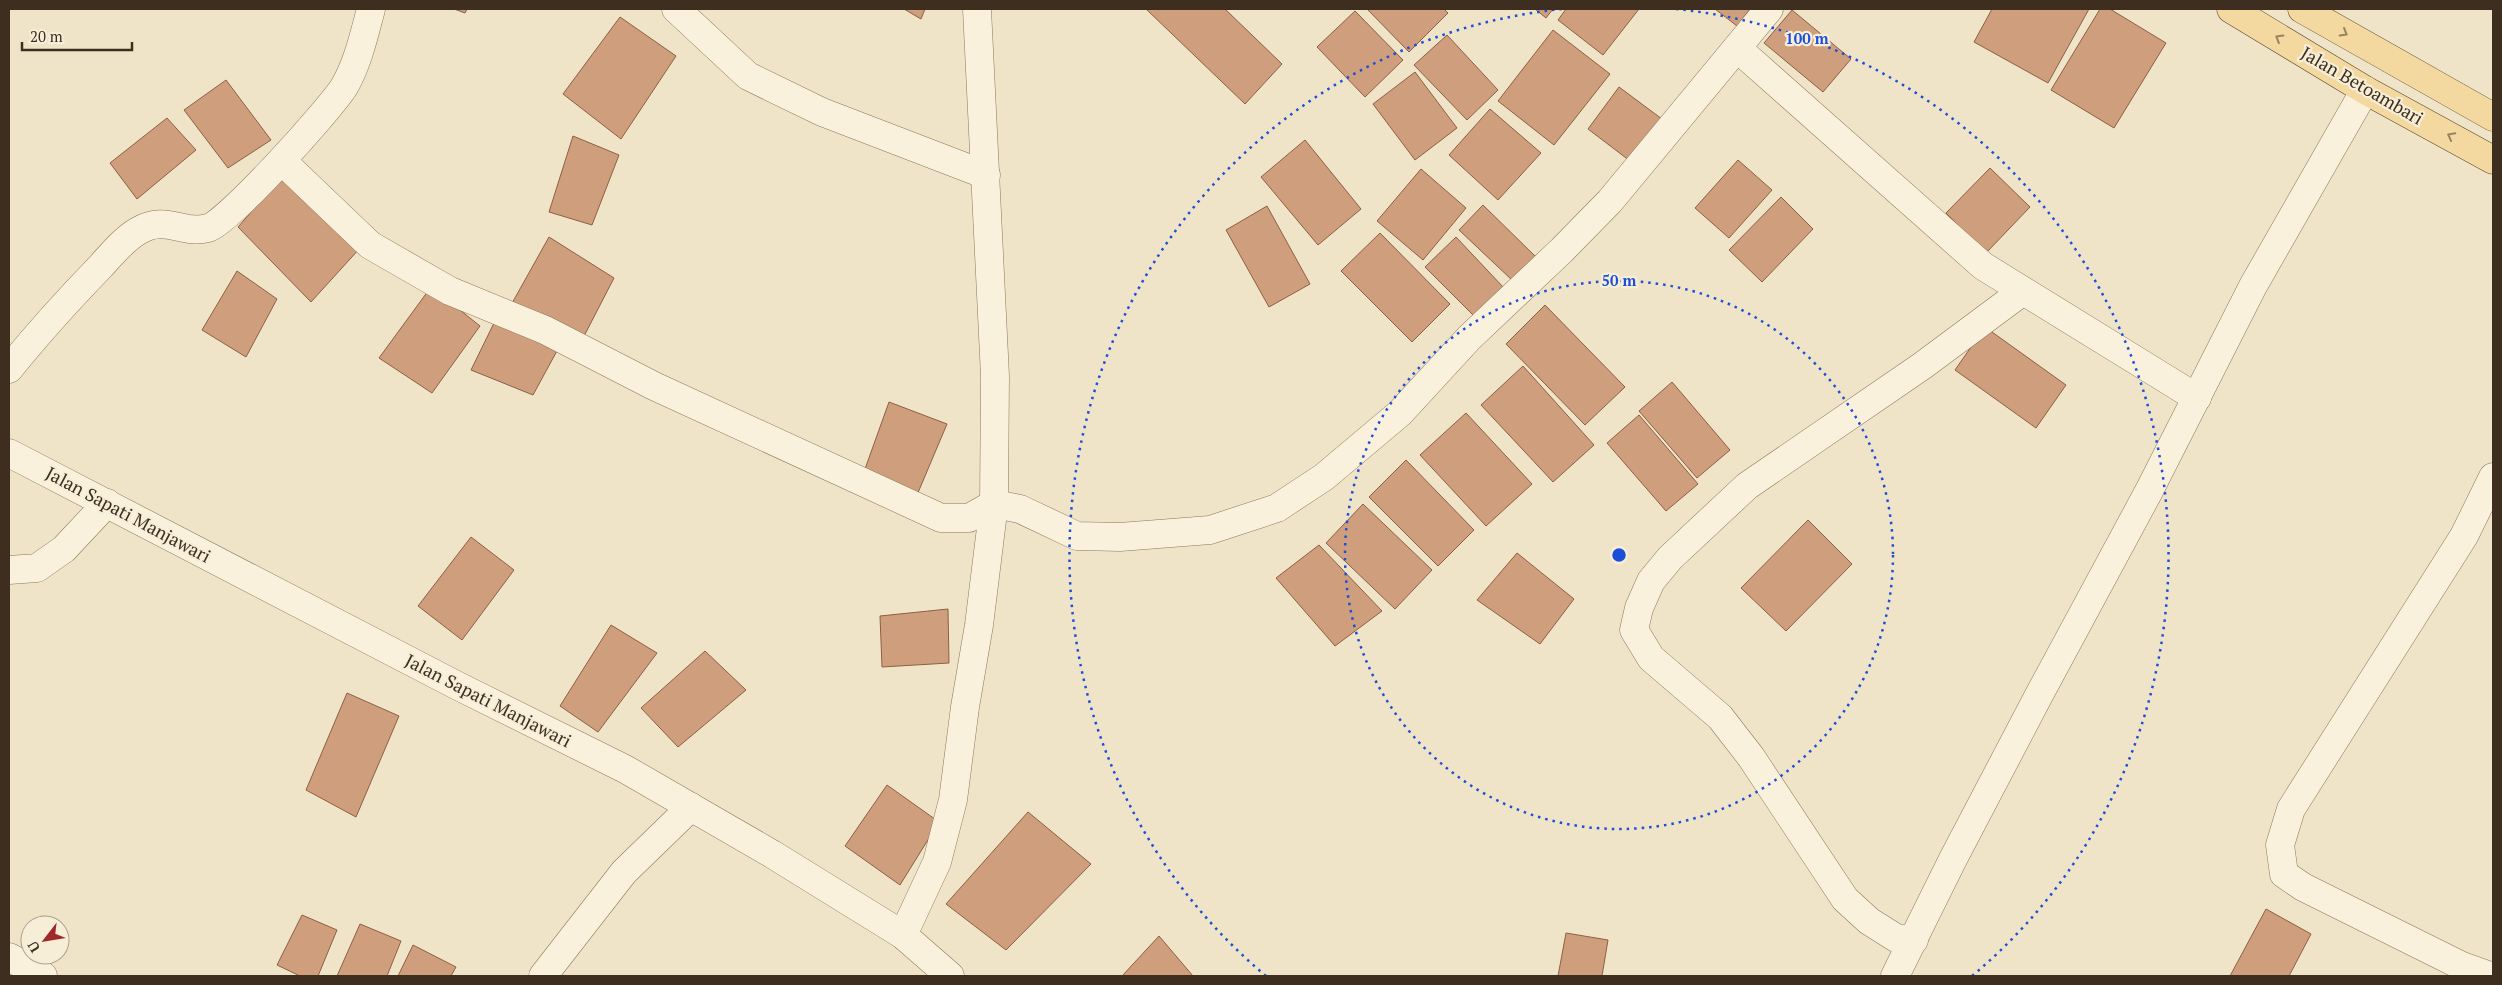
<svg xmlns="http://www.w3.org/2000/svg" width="2502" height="985" font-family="'PT Serif',serif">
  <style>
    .building { fill: #cf9f7d; stroke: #8d5f41 }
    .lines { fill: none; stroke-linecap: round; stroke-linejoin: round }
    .minor-casing { stroke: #8d765c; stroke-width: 29 }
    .major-casing { stroke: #5b4430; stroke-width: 29 }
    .minor { stroke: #faf1dc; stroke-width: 28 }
    .major { stroke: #f3d9a0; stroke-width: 28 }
    .oneway { stroke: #988460 }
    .ring { fill: none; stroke: #1d4ed8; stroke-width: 2.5; stroke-dasharray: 2.5 5 }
    .labels { text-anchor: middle; stroke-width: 4.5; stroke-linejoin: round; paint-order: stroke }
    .street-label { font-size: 18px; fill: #3d2e20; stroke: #f7eed8 }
    .centre { fill: #1d4ed8; stroke: #f7eed8; stroke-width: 2.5 }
    .ring-label { font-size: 15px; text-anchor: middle; font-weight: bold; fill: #1d4ed8; stroke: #f7eed8; stroke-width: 4.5; stroke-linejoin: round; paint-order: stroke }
  </style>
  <rect width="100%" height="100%" fill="#f0e4c8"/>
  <g class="building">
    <polygon points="454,9 467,9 465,13"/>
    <polygon points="904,9 925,9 921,19"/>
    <polygon points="1146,9 1225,9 1282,64 1245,104"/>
    <polygon points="1367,9 1444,9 1448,13 1409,52"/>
    <polygon points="1535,9 1553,9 1546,18"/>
    <polygon points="1566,9 1639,9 1603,55 1558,20"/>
    <polygon points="1715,9 1750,9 1737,26"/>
    <polygon points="1992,9 2089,9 2048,83 1974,42"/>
    <polygon points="2100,9 2110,9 2166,43 2114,128 2051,90"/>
    <polygon points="1792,10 1851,59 1823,92 1764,43"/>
    <polygon points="1355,11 1403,60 1365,97 1317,47"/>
    <polygon points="620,17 676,56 621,139 563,94"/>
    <polygon points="1553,30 1610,74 1554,145 1498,101"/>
    <polygon points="1447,35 1498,90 1467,120 1414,65"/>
    <polygon points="1415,72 1457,128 1415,160 1373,104"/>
    <polygon points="226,80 271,140 228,168 184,110"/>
    <polygon points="1619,87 1666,122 1634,164 1588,129"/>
    <polygon points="1490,109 1541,153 1498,200 1449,155"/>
    <polygon points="167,118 196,150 137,199 110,163"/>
    <polygon points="573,136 619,155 592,225 549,212"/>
    <polygon points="1305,140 1361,209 1318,245 1261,177"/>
    <polygon points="1738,160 1772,190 1729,238 1695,208"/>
    <polygon points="1990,168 2030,207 1986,253 1946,213"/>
    <polygon points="1421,169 1466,208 1423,260 1377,221"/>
    <polygon points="282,177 361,247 311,302 238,227"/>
    <polygon points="1781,197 1813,229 1762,282 1729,250"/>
    <polygon points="1483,205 1536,257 1513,281 1459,230"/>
    <polygon points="1267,206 1310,284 1269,307 1226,230"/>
    <polygon points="1380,233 1450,304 1412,342 1341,271"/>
    <polygon points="549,237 614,278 582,340 511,305"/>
    <polygon points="1456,237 1504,288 1475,317 1425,267"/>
    <polygon points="237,271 277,299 246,357 202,330"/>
    <polygon points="431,287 480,326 432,393 379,358"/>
    <polygon points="1545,305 1625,387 1585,425 1506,344"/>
    <polygon points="494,323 558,349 533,395 471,370"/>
    <polygon points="1985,327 2066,385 2036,428 1955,370"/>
    <polygon points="1523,366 1594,445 1553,482 1481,405"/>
    <polygon points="1672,382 1730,450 1697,478 1639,411"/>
    <polygon points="889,402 947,424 917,495 865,469"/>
    <polygon points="1466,413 1532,484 1486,526 1420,455"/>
    <polygon points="1639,415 1698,484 1666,511 1607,443"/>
    <polygon points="1406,460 1474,530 1438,566 1369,497"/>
    <polygon points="1363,504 1432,570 1395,609 1326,543"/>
    <polygon points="1808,520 1852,564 1786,631 1741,588"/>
    <polygon points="471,537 514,570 462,640 418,606"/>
    <polygon points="1319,545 1382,611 1335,646 1276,578"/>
    <polygon points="1517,553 1574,599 1540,644 1477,600"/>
    <polygon points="948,609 949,663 882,667 880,616"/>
    <polygon points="611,625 657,653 598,732 560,706"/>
    <polygon points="705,651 746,690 678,747 641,708"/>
    <polygon points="347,693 399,716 356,817 306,790"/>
    <polygon points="887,785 939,822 900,885 845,846"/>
    <polygon points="1028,812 1091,864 1006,950 946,904"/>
    <polygon points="2266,909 2311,934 2289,976 2230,976"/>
    <polygon points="302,915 337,930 318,976 300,976 277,965"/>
    <polygon points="360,924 401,941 387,976 337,976"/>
    <polygon points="1566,933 1608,940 1602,976 1558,976"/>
    <polygon points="1159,936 1193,976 1122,976"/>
    <polygon points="413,945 456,967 451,976 398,976"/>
  </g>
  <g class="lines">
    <g class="minor-casing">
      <g id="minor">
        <polyline points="676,9 748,76 822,112 986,175"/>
        <polyline points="1737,48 1983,266 2197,398"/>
        <polyline points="282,161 370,245 450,291 545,330 654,386 941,518 969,518 994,504 1020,509 1077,536 1120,537 1210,530 1277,508 1324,477 1400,413 1469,338 1562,250 1610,201 1769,9"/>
        <path d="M9,369c29,-36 59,-69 91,-102 11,-12 23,-27 38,-36 28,-17 44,4 70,-3 20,-5 122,-119 136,-141 14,-24 20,-52 27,-78"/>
        <polyline points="9,453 458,686 625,769 772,854 903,935 950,976"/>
        <polyline points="9,570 37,568 64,549 107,503"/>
        <polyline points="903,935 937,862 953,800 965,707 979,625 994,504 995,376 977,9"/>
        <polyline points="1914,940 1896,938 1869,921 1845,899 1751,757 1720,717 1651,658 1634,630 1639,608 1651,581 1670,558 1747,486 1922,366 2023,291"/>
        <polyline points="9,957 43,976"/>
        <polyline points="543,976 624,872 691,807"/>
        <polyline points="1895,976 1953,859 2039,695 2149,491 2253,286 2365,90"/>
        <polyline points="2490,976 2462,966 2303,887 2284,874 2280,845 2291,809 2464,536 2493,477"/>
      </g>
    </g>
    <g class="major-casing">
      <g id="major">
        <polyline points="2231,9 2365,90 2493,160"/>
        <polyline points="2302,9 2493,117"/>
      </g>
    </g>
    <use href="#minor" class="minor"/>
    <use href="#major" class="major"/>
  </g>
  <defs><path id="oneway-chevron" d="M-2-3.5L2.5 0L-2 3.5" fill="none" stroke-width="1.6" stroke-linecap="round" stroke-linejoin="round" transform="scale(1.25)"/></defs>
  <g class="oneway">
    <use href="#oneway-chevron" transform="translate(2344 33) rotate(30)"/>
    <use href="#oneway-chevron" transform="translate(2279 38) rotate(-149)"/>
    <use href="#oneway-chevron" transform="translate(2451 136) rotate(-152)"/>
  </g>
  <g class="ring">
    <circle cx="1619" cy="555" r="274"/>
    <path d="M1266 976A549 549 0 0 1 1562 9M1676 9A549 549 0 0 1 1972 976"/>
  </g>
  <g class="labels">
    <g class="street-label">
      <text transform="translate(2362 86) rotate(30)" y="6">Jalan Betoambari</text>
      <text transform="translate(128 515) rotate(28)" y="6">Jalan Sapati Manjawari</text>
      <text transform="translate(488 701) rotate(27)" y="6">Jalan Sapati Manjawari</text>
    </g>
  </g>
  <circle cx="1619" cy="555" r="8" class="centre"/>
  <g class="ring-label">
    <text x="1807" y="44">100 m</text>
    <text x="1619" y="286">50 m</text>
  </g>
  <rect width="2502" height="985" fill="none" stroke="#3d2e20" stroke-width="20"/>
  <g transform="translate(45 940) rotate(239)"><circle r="24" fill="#f7eed8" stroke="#ada18e"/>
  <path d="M0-4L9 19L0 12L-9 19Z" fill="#9e2a2b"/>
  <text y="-8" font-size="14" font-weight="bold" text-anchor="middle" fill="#3d2e20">U</text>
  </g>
  <path d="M22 42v8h110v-8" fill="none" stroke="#3d2e20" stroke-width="2.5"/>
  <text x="30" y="42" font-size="15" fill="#3d2e20" stroke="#f7eed8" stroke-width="4" paint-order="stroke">20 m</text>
</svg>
